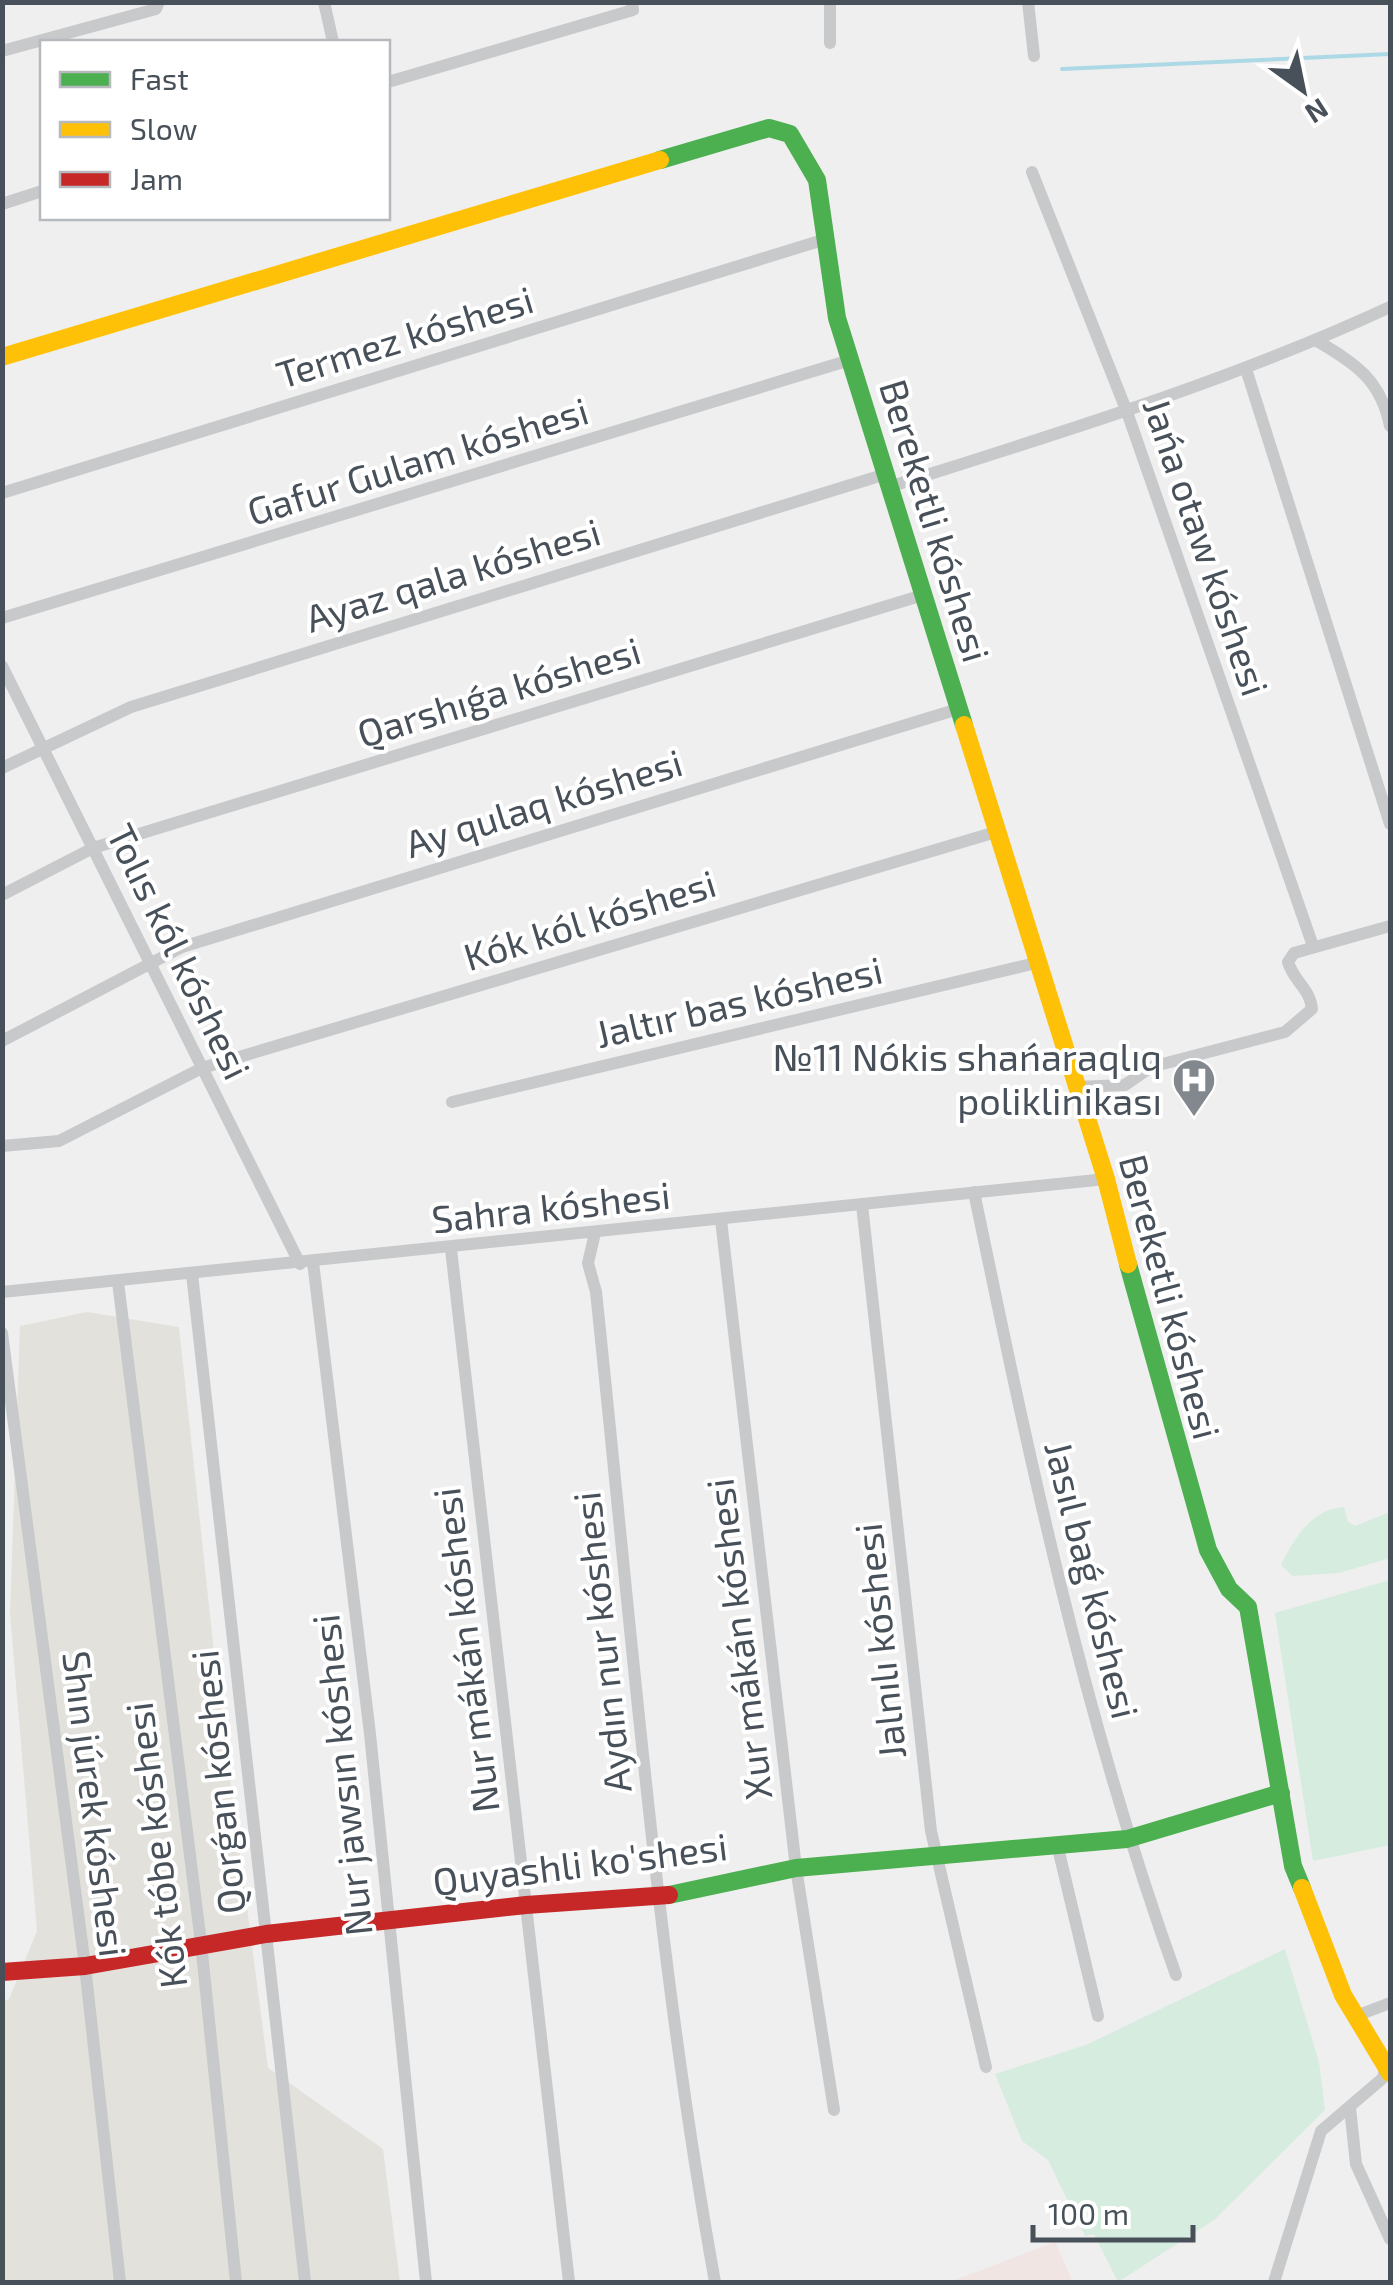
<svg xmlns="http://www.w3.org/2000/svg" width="1393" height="2285" font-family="'Exo 2',sans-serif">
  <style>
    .medical { fill: #f1e5e4 }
    .green { fill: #d5ecdf }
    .sand { fill: #e3e1dc }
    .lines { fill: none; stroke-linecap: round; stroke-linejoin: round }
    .stream { stroke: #add9e7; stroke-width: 4 }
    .street { stroke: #c7c9cb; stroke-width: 12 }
    .fast { stroke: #4caf50; stroke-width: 18 }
    .slow { stroke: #ffc107; stroke-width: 18 }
    .jam { stroke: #c62828; stroke-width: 18 }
    .labels { text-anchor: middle; stroke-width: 8; stroke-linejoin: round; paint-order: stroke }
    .street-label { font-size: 38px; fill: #48515a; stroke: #fff }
    .poi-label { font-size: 38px; fill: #48515a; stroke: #fff; text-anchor: end }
  </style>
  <rect width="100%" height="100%" fill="#efefef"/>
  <polygon class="medical" points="1055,2242 1073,2282 950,2282"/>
  <g class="green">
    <path d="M1344,1507l4,15 7,4 35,-14v46l-51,15 -46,3 -12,-11c13,-26 30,-56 63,-58z"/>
    <polygon points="1390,1580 1390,1845 1313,1861 1275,1613"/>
    <polygon points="1285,1949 1319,2062 1325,2110 1214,2220 1118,2282 1094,2234 1085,2236 1048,2160 1022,2141 995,2074 1086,2045"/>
  </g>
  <polygon class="sand" points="87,1312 179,1327 216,1671 268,2068 383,2149 400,2282 3,2282 3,2001 9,1999 37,1931 10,1614 20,1326"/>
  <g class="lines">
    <polyline class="stream" points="1062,69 1390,54"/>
    <g class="street">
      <polyline points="324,2 333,42"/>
      <polyline points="830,2 830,43"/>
      <polyline points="1028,2 1034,56"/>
      <polyline points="2,51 156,9 159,2"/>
      <polyline points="388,82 633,10 632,2"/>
      <polyline points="1032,172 1127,412 1313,946"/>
      <polyline points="2,204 42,191"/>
      <path d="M1317,341c38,22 64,39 73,85"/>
      <polyline points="1246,369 1390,824"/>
      <path d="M889,487c170,-54 339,-105 501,-180"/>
      <polyline points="2,493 826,239"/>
      <polyline points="2,618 850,360"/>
      <polyline points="2,666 300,1264"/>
      <polyline points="2,768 131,707 886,474"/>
      <polyline points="2,895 93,848 923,595"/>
      <polyline points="2,1041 182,947 958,709"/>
      <path d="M1075,1087l50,-2 26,-18 134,-35 27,-23c-2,-21 -18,-27 -24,-47l6,-9 96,-27"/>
      <polyline points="452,1102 1040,962"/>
      <polyline points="2,1146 59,1141 202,1068 996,832"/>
      <path d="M974,1192c55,265 110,528 202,783"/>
      <polyline points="862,1205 931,1831 986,2067"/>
      <polyline points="721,1220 796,1868 834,2110"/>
      <path d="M595,1233l-7,30 8,29c35,330 60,664 119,990"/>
      <polyline points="451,1249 569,2282"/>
      <polyline points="313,1262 370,1734 426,2282"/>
      <polyline points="192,1274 305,2282"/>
      <polyline points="118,1282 201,1943 236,2282"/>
      <polyline points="2,1292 1106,1179"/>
      <polyline points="2,1333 85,1966 120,2282"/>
      <polyline points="1058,1848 1098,2016"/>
      <polyline points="1356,2016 1390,2003"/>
      <polyline points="1350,2108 1356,2164 1390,2239"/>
      <polyline points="1274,2282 1321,2131 1383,2078 1385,2069"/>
    </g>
    <g class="fast">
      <polyline points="660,160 769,128 790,134 817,180 837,318 964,725"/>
      <polyline points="1128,1264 1208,1550 1229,1589 1248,1607 1293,1866 1302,1888"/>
      <polyline points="669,1895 796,1868 1127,1839 1281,1793"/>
    </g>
    <g class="slow">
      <polyline points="2,357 660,160"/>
      <polyline points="964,725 1106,1179 1128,1264"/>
      <polyline points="1302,1888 1343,1995 1390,2073"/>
    </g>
    <polyline class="jam" points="2,1972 85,1966 266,1934 526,1905 669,1895"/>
  </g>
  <defs>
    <g id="hospital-pin" transform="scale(2.25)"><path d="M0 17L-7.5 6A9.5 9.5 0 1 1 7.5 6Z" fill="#82888e" stroke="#fff"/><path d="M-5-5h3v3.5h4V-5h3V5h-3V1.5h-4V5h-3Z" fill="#fff"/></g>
  </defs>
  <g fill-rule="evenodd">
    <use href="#hospital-pin" x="1194" y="1080"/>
  </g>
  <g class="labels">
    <g class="street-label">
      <text transform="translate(405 338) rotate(-17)" y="13">Termez kóshesi</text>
      <text transform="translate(418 462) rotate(-17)" y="13">Gafur Gulam kóshesi</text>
      <text transform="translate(934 521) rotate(73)" y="13">Bereketli kóshesi</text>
      <text transform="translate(1205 547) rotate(71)" y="13">Jańa otaw kóshesi</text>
      <text transform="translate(453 576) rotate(-17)" y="13">Ayaz qala kóshesi</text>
      <text transform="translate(499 693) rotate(-17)" y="13">Qarshıǵa kóshesi</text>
      <text transform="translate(544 804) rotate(-17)" y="13">Ay qulaq kóshesi</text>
      <text transform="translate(590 921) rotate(-17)" y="13">Kók kól kóshesi</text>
      <text transform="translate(178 952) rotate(64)" y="13">Tolıs kól kóshesi</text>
      <text transform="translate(739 1003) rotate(-13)" y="13">Jaltır bas kóshesi</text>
      <text transform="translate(551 1208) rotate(-6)" y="13">Sahra kóshesi</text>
      <text transform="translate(1169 1297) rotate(75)" y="13">Bereketli kóshesi</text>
      <text transform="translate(1091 1580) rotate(76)" y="13">Jasıl baǵ kóshesi</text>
      <text transform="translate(740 1639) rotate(-97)" y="13">Xur mákán kóshesi</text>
      <text transform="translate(881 1641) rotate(-96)" y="13">Jalnılı kóshesi</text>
      <text transform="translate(603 1642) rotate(-96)" y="13">Aydın nur kóshesi</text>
      <text transform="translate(467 1650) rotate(-97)" y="13">Nur mákán kóshesi</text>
      <text transform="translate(343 1775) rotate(-96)" y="13">Nur jawsın kóshesi</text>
      <text transform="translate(219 1782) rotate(-96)" y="13">Qorǵan kóshesi</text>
      <text transform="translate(94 1804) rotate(83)" y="13">Shın júrek kóshesi</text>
      <text transform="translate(157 1845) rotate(-97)" y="13">Kók tóbe kóshesi</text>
      <text transform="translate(580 1865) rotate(-7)" y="13">Quyashli ko'shesi</text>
    </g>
    <g class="poi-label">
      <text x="1162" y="1071">№11 Nókis shańaraqlıq<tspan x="1162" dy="44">poliklinikası</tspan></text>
    </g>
  </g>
  <rect width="1393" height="2285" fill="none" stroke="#48515a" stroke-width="10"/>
  <rect x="40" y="40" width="350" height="180" fill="#ffffff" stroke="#b6b9bd" stroke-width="2.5"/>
  <rect x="60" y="72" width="50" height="15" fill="#4caf50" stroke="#b6b9bd" stroke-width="2.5"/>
  <text x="130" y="90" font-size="30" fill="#48515a">Fast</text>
  <rect x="60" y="122" width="50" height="15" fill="#ffc107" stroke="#b6b9bd" stroke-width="2.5"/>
  <text x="130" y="140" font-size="30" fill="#48515a">Slow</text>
  <rect x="60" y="172" width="50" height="15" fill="#c62828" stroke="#b6b9bd" stroke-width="2.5"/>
  <text x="130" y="190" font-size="30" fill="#48515a">Jam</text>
  <g transform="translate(1303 90) rotate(147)" stroke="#ffffff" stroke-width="8" paint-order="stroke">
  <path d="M0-8L18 38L0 25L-18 38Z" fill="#48515a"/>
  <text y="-15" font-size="28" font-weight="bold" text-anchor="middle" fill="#48515a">N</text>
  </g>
  <path d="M1033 2225v15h160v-15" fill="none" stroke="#48515a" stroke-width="5"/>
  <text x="1048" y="2225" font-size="30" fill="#48515a" stroke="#ffffff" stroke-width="8" paint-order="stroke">100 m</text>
</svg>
